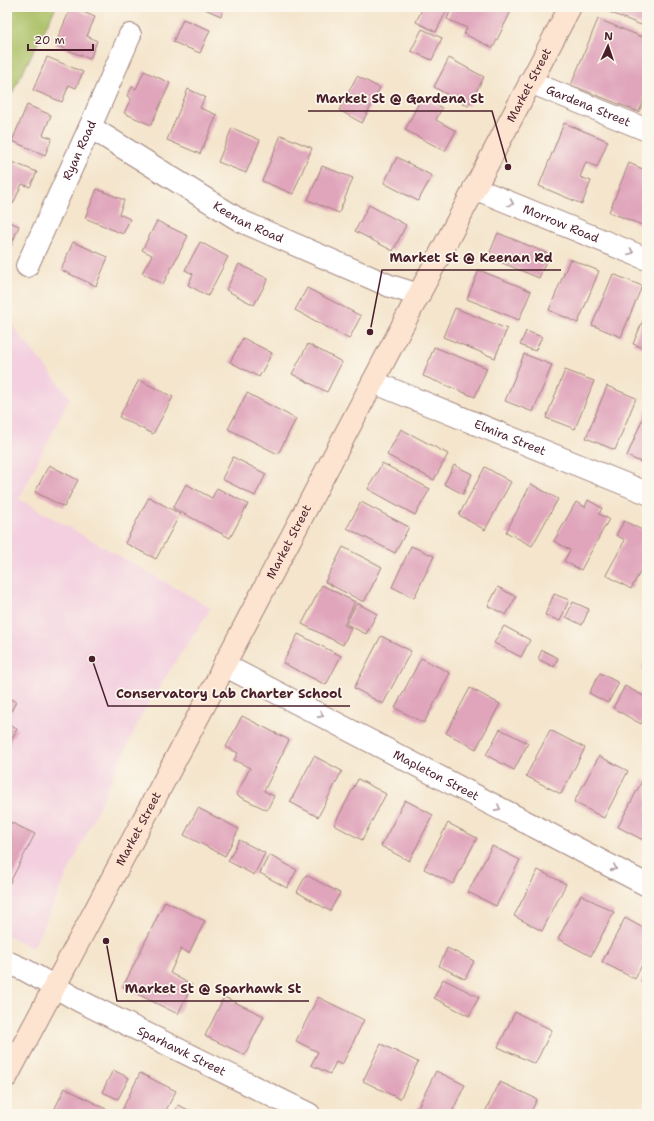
<svg xmlns="http://www.w3.org/2000/svg" width="654" height="1121" font-family="'Shantell Sans',sans-serif">
  <style>
    .built { fill: #f3cfdf }
    .green { fill: #aac065; stroke: #7a7048 }
    .building { fill: #e0a5bb }
    .lines { fill: none; stroke-linecap: round; stroke-linejoin: round }
    .minor-casing { stroke: #9f827c; stroke-width: 24 }
    .tertiary-casing { stroke: #9f827c; stroke-width: 24 }
    .secondary-casing { stroke: #9f827c; stroke-width: 24 }
    .minor { stroke: #fff; stroke-width: 22 }
    .tertiary { stroke: #fff; stroke-width: 22 }
    .secondary { stroke: #fde4d0; stroke-width: 22 }
    .oneway { stroke: #ae9aa0 }
    .labels { text-anchor: middle; stroke-width: 3.5; stroke-linejoin: round; paint-order: stroke }
    .street-label { font-size: 12px; fill: #4a1f2b; stroke: #fbf7ec }
    .leader { fill: none; stroke: #4a1f2b; stroke-width: 1.5 }
    .callout-dot { fill: #4a1f2b; stroke: #fbf7ec; stroke-width: 1.5 }
    .callout-label { font-size: 13px; text-anchor: middle; font-weight: bold; fill: #4a1f2b; stroke: #fbf7ec; stroke-width: 3.5; stroke-linejoin: round; paint-order: stroke }
  </style>
  <rect width="100%" height="100%" fill="#fbf7ec"/>
  <filter id="ink" filterUnits="userSpaceOnUse"><feTurbulence type="fractalNoise" baseFrequency=".025" numOctaves="2"/><feDisplacementMap in="SourceGraphic" scale="8" xChannelSelector="R" yChannelSelector="G"/><feConvolveMatrix kernelMatrix="1 2 1 2 8 2 1 2 1" color-interpolation-filters="sRGB"/></filter>
  <filter id="wash" filterUnits="userSpaceOnUse"><feTurbulence type="fractalNoise" baseFrequency=".012" numOctaves="4" result="noise"/><feDisplacementMap in="SourceGraphic" scale="16" xChannelSelector="R" yChannelSelector="G"/><feGaussianBlur stdDeviation="0.9" result="paint"/><feColorMatrix in="noise" values="0 0 0 0 0 0 0 0 0 0 0 0 0 0 0 0 0 1.4 0 .05"/><feComposite in="paint" operator="in"/></filter>
  <g filter="url(#wash)">
    <rect width="100%" height="100%" fill="#f4e5cc"/>
    <polygon class="built" points="7,319 70,397 19,499 211,608 144,710 33,948 7,935"/>
    <polygon class="green" points="7,7 56,7 7,103"/>
    <g id="blocks">
      <g class="building">
        <polygon points="71,7 95,17 87,36 97,41 90,59 55,45"/>
        <polygon points="200,7 224,7 221,16"/>
        <polygon points="423,7 441,7 447,10 436,32 416,22"/>
        <polygon points="452,7 513,7 493,48 464,34 467,28 447,19"/>
        <polygon points="611,7 647,7 647,10 641,25 609,12"/>
        <polygon points="183,19 210,30 200,53 173,42"/>
        <polygon points="598,19 647,39 647,92 639,112 571,85"/>
        <polygon points="422,29 442,38 432,60 411,51"/>
        <polygon points="47,57 83,72 76,88 69,85 62,102 33,90"/>
        <polygon points="449,58 484,77 468,106 434,87"/>
        <polygon points="144,71 170,83 151,125 124,113 131,98 127,96 132,87 136,89"/>
        <polygon points="357,76 380,88 362,123 339,110"/>
        <polygon points="188,89 205,97 200,108 217,115 200,154 167,140"/>
        <polygon points="422,97 442,108 436,120 456,131 445,151 405,130"/>
        <polygon points="27,105 51,115 43,135 52,138 45,155 12,141"/>
        <polygon points="564,123 608,141 597,167 586,162 580,177 591,181 582,204 539,186"/>
        <polygon points="232,128 260,140 246,173 218,162"/>
        <polygon points="281,135 312,148 293,194 262,181"/>
        <polygon points="397,157 432,176 418,201 384,183"/>
        <polygon points="7,160 37,172 30,187 22,184 13,204 7,201"/>
        <polygon points="629,163 647,171 647,227 609,212"/>
        <polygon points="322,166 353,178 339,213 308,200"/>
        <polygon points="97,189 124,200 119,214 130,219 123,234 85,218"/>
        <polygon points="369,205 406,225 393,251 355,231"/>
        <polygon points="7,221 19,226 7,256"/>
        <polygon points="157,221 188,236 163,284 142,273 152,255 142,250"/>
        <polygon points="498,233 549,254 539,278 488,257"/>
        <polygon points="73,242 108,257 96,286 61,270"/>
        <polygon points="200,242 228,257 208,296 188,285 193,274 185,270"/>
        <polygon points="570,259 599,271 578,323 549,310"/>
        <polygon points="239,264 268,279 254,305 226,290"/>
        <polygon points="479,270 531,291 519,320 467,299"/>
        <polygon points="613,274 642,286 621,337 592,325"/>
        <polygon points="307,288 361,316 349,339 295,310"/>
        <polygon points="455,308 507,329 495,358 443,337"/>
        <polygon points="647,311 647,349 633,344"/>
        <polygon points="526,331 542,337 535,351 520,345"/>
        <polygon points="243,338 272,353 259,377 230,362"/>
        <polygon points="308,344 342,362 327,392 292,374"/>
        <polygon points="434,347 487,368 475,397 423,376"/>
        <polygon points="524,354 552,365 533,412 505,401"/>
        <polygon points="565,370 594,381 575,429 546,418"/>
        <polygon points="139,380 173,397 153,434 119,417"/>
        <polygon points="607,386 636,398 615,450 586,438"/>
        <polygon points="247,393 296,419 278,454 228,429"/>
        <polygon points="647,408 647,457 646,457 643,463 627,456"/>
        <polygon points="401,429 448,454 434,480 387,455"/>
        <polygon points="233,457 266,474 255,496 222,479"/>
        <polygon points="382,463 430,489 415,515 368,489"/>
        <polygon points="49,465 78,480 64,507 35,492"/>
        <polygon points="454,465 472,474 463,494 444,484"/>
        <polygon points="485,467 511,482 485,530 459,515"/>
        <polygon points="186,484 212,498 217,488 248,504 230,538 173,508"/>
        <polygon points="531,484 558,499 532,546 506,532"/>
        <polygon points="149,497 180,514 156,559 125,543"/>
        <polygon points="588,500 602,508 599,514 609,519 581,570 564,561 570,550 554,541 576,502 585,507"/>
        <polygon points="361,502 409,527 395,553 347,528"/>
        <polygon points="624,521 646,532 647,529 647,559 631,589 606,575 625,540 616,535"/>
        <polygon points="411,546 434,556 414,598 392,587"/>
        <polygon points="343,547 382,567 364,602 325,582"/>
        <polygon points="322,585 355,602 344,625 351,628 343,645 302,624"/>
        <polygon points="498,587 516,597 506,615 488,606"/>
        <polygon points="554,594 569,600 560,621 545,615"/>
        <polygon points="573,602 589,609 582,625 566,617"/>
        <polygon points="357,603 377,614 366,634 346,624"/>
        <polygon points="504,626 530,640 521,657 494,643"/>
        <polygon points="298,634 341,656 326,685 283,663"/>
        <polygon points="381,636 411,651 383,704 354,688"/>
        <polygon points="542,650 558,658 554,667 538,659"/>
        <polygon points="647,656 647,671 642,669"/>
        <polygon points="421,658 450,673 424,723 395,708"/>
        <polygon points="600,673 619,683 608,703 589,693"/>
        <polygon points="625,686 647,698 647,712 641,724 613,708"/>
        <polygon points="470,688 500,704 476,749 446,733"/>
        <polygon points="7,697 16,702 7,719"/>
        <polygon points="242,716 289,740 264,791 274,796 267,810 236,795 250,768 234,760 238,753 226,747"/>
        <polygon points="7,724 17,729 7,748"/>
        <polygon points="500,729 528,743 514,770 486,755"/>
        <polygon points="550,730 585,748 561,794 526,776"/>
        <polygon points="314,756 342,771 318,817 290,802"/>
        <polygon points="599,756 628,771 604,818 574,802"/>
        <polygon points="358,779 386,794 362,840 334,825"/>
        <polygon points="643,779 647,781 647,842 618,827"/>
        <polygon points="405,800 433,815 409,861 381,846"/>
        <polygon points="198,808 239,829 225,856 184,835"/>
        <polygon points="10,822 35,834 7,888 7,828"/>
        <polygon points="448,823 477,838 453,884 424,869"/>
        <polygon points="239,840 265,853 254,875 228,861"/>
        <polygon points="492,846 520,860 496,906 468,892"/>
        <polygon points="269,855 297,870 287,888 260,873"/>
        <polygon points="538,870 566,884 542,931 514,916"/>
        <polygon points="306,875 340,893 330,911 297,892"/>
        <polygon points="581,895 614,912 591,956 558,939"/>
        <polygon points="165,901 205,921 189,953 181,949 170,973 192,985 178,1014 123,987"/>
        <polygon points="625,918 647,930 647,955 635,979 602,962"/>
        <polygon points="447,948 474,961 465,979 439,966"/>
        <polygon points="647,971 647,985 641,982"/>
        <polygon points="443,979 479,997 469,1016 434,998"/>
        <polygon points="224,997 264,1016 245,1055 205,1036"/>
        <polygon points="318,997 364,1020 342,1065 336,1062 330,1074 311,1065 318,1052 296,1041"/>
        <polygon points="515,1012 552,1030 535,1064 498,1047"/>
        <polygon points="381,1044 418,1062 400,1099 363,1081"/>
        <polygon points="113,1070 129,1078 118,1099 102,1092"/>
        <polygon points="436,1071 465,1085 451,1114 423,1114 416,1111"/>
        <polygon points="140,1073 176,1091 164,1114 120,1114"/>
        <polygon points="500,1082 537,1099 530,1114 484,1114"/>
        <polygon points="65,1088 106,1109 104,1114 52,1114"/>
        <polygon points="178,1105 197,1114 174,1114"/>
      </g>
    </g>
  </g>
  <g filter="url(#ink)">
    <use href="#blocks" fill-opacity="0" stroke="#9f827c" stroke-width="1"/>
    <g class="lines">
      <g class="minor-casing">
        <g id="minor">
          <path id="s1" d="M530,82l117,48"/>
          <path id="s2" d="M90,127l151,94 149,65 29,9"/>
          <path id="s3" d="M474,188l173,71"/>
          <path id="s4" d="M27,266l63,-139 40,-92"/>
          <path id="s5" d="M373,382l274,111"/>
          <path id="s6" d="M224,665l423,220"/>
        </g>
      </g>
      <g class="tertiary-casing">
        <g id="tertiary">
          <path id="s7" d="M7,962l18,8 55,31 229,113"/>
        </g>
      </g>
      <g class="secondary-casing">
        <g id="secondary">
          <path id="s8" d="M7,1076l208,-391 9,-20 346,-658"/>
        </g>
      </g>
      <use href="#minor" class="minor"/>
      <use href="#tertiary" class="tertiary"/>
      <use href="#secondary" class="secondary"/>
    </g>
    <defs><path id="oneway-chevron" d="M-2-3.5L2.5 0L-2 3.5" fill="none" stroke-width="1.6" stroke-linecap="round" stroke-linejoin="round"/></defs>
    <g class="oneway">
      <use href="#oneway-chevron" transform="translate(511 203) rotate(22)"/>
      <use href="#oneway-chevron" transform="translate(631 252) rotate(22)"/>
      <use href="#oneway-chevron" transform="translate(321 715) rotate(28)"/>
      <use href="#oneway-chevron" transform="translate(498 808) rotate(28)"/>
      <use href="#oneway-chevron" transform="translate(614 868) rotate(28)"/>
    </g>
  </g>
  <g class="labels">
    <g class="street-label">
      <text dy="4" stroke="none"><textPath href="#s8" startOffset="1120">Market Street</textPath></text>
      <text dy="4" stroke="none"><textPath href="#s1" startOffset="63">Gardena Street</textPath></text>
      <text dy="4" stroke="none"><textPath href="#s4" startOffset="127">Ryan Road</textPath></text>
      <text dy="4" stroke="none"><textPath href="#s2" startOffset="185">Keenan Road</textPath></text>
      <text dy="4" stroke="none"><textPath href="#s3" startOffset="94">Morrow Road</textPath></text>
      <text dy="4" stroke="none"><textPath href="#s5" startOffset="148">Elmira Street</textPath></text>
      <text dy="4" stroke="none"><textPath href="#s8" startOffset="604">Market Street</textPath></text>
      <text dy="4" stroke="none"><textPath href="#s6" startOffset="239">Mapleton Street</textPath></text>
      <text dy="4" stroke="none"><textPath href="#s8" startOffset="280">Market Street</textPath></text>
      <text dy="4" stroke="none"><textPath href="#s7" startOffset="196">Sparhawk Street</textPath></text>
    </g>
  </g>
  <path class="leader" d="M508 167L492 111H308M370 332L382 270H561M92 659L108 706H350M106 941L117 1001H309"/>
  <g class="callout-dot">
    <circle cx="508" cy="167" r="4"/>
    <circle cx="370" cy="332" r="4"/>
    <circle cx="92" cy="659" r="4"/>
    <circle cx="106" cy="941" r="4"/>
  </g>
  <g class="callout-label">
    <text x="400" y="103">Market St @ Gardena St</text>
    <text x="471" y="262">Market St @ Keenan Rd</text>
    <text x="229" y="698">Conservatory Lab Charter School</text>
    <text x="213" y="993">Market St @ Sparhawk St</text>
  </g>
  <rect width="654" height="1121" fill="none" stroke="#fbf7ec" stroke-width="24"/>
  <g transform="translate(608 46) rotate(3)" stroke="#fbf7ec" stroke-width="3" paint-order="stroke">
  <path d="M0-3L7 15L0 10L-7 15Z" fill="#4a1f2b"/>
  <text y="-6" font-size="11" font-weight="bold" text-anchor="middle" fill="#4a1f2b">N</text>
  </g>
  <path d="M28 44v6h65v-6" fill="none" stroke="#4a1f2b" stroke-width="2"/>
  <text x="34" y="44" font-size="12" fill="#4a1f2b" stroke="#fbf7ec" stroke-width="3" paint-order="stroke">20 m</text>
</svg>
